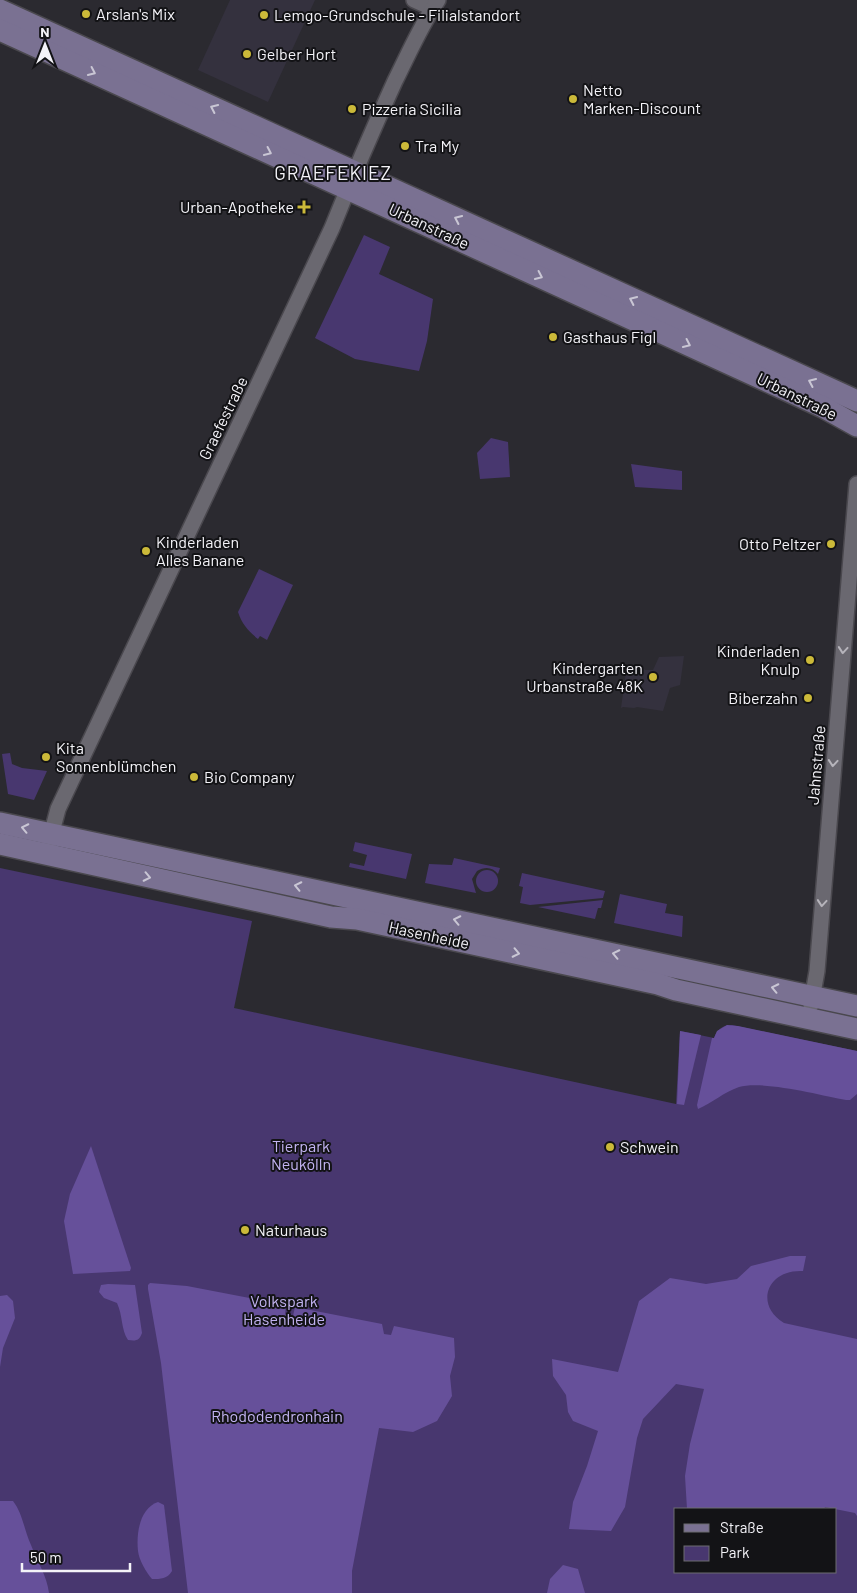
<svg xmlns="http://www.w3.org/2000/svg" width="857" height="1593" font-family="Barlow,sans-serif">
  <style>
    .built { fill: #34313e }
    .green { fill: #48376f; fill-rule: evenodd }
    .forest { fill: #66509a }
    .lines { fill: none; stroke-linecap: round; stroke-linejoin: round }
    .street-casing { stroke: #4a484e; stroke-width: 18 }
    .secondary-casing { stroke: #4a484e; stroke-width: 24 }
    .street { stroke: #6a6870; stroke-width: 15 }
    .secondary { stroke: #7a7192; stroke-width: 21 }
    .oneway { stroke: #c9c6d4 }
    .oneway2 { stroke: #b6b4bb }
    .poi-dot { fill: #cbb939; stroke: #131316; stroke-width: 2 }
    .labels { text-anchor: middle; stroke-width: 4; stroke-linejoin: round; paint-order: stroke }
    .poi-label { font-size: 16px; fill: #f4f3f8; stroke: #131316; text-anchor: start }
    .street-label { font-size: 16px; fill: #f4f3f8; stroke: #131316 }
    .park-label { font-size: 16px; fill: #c2b3f1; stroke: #131316 }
    .quarter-label { font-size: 19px; letter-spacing: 1px; fill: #f4f3f8; stroke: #131316 }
  </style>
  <rect width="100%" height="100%" fill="#2b2a30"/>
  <g class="built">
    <polygon points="230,0 315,0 268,102 198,70"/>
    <polygon points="684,656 680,685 670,688 663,711 637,707 634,708 623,707 621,708 627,665 633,667 634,666 643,667 645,670 653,670 659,657"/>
  </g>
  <g class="green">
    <polygon points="364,235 390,247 379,274 433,299 427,341 419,371 355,359 315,338"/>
    <polygon points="491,438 508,442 510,477 480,479 477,453"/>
    <polygon points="631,464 682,471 682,490 635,487"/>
    <path d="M259,569l34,16 -26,55 -7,-4 -2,3c-10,-8 -16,-15 -20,-27z"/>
    <polygon points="10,753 12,764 22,768 47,771 34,800 8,794 2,754"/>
    <polygon points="355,842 412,854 406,879 349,867 350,863 364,866 367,855 353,851"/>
    <path d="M454,858l46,10 -2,6c-5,-7 -13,-8 -21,-3l-5,8 4,14 -51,-10 4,-19 23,1z"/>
    <path d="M0,868l252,53 -18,87 442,96 4,-73 34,7c3,-9 9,-13 18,-13l125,26v542h-857zM676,1509h160v63h-160z"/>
    <circle cx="487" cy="881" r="11"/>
    <polygon points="522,873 605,891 603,898 530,905 520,903 523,887 519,886"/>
    <polygon points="620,894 667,904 665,913 683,916 682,937 614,923"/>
    <polygon points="603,900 601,908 598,908 595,919 538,907"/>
  </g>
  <g class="forest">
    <path d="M727,1025l11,1 119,25v43l-7,6h-4c-26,-5 -84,-20 -107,-13 -15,5 -27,16 -41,22l-1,-4 15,-67h2l3,-7z"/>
    <polygon points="680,1031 701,1035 684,1105 677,1104"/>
    <polygon points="91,1146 131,1268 130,1271 73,1274 64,1221 70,1194"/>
    <path d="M790,1256h16l-3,15c-36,-2 -49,34 -19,52l73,16v177l-2,-3 -30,-6 -1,2h-137l-2,-33 5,-32 14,-55 -28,-5 -33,35 -6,19 -12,69 -14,24 -42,-2 4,-27 14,-36 11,-35 -25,-10 -5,-9 -2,-17 -13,-19 -1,-17 66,13 21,-71 31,-23 36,6 31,-5 14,-13z"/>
    <polygon points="150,1283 187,1286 286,1305 285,1314 293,1316 295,1307 382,1324 384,1334 391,1335 394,1326 454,1338 455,1357 450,1376 452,1396 437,1421 413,1432 379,1428 352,1571 352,1593 188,1593 161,1363 148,1289 148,1285"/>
    <path d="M108,1284l27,1 7,48c-3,8 -6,8 -14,7 -7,-10 -5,-24 -11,-37l-13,-5 -5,-6 2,-7z"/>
    <polygon points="7,1295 13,1301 15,1318 3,1348 0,1367 0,1296"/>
    <path d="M0,1501h13c10,13 11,29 18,44 6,16 16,31 18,48h-49z"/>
    <path d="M158,1502l6,3 8,66c-5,8 -11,8 -20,8 -6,-7 -13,-19 -14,-28 -2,-18 2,-43 20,-49z"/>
    <polygon points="563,1565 578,1569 585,1593 547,1593 550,1579"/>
  </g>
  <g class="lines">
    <g class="street-casing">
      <g id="street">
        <polyline points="414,0 432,8"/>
        <path d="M49,843l9,-34 274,-581c20,-50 41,-99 63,-147 14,-28 26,-56 43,-81"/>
        <polyline points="811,1005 817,971 857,484"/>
      </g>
    </g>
    <g class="secondary-casing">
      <g id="secondary">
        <polyline points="0,10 857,401"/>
        <polyline points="0,30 782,388 823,407 857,426"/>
        <polyline points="0,823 857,1006"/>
        <polyline points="0,844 331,917 357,919 658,984 676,990 857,1029"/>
      </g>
    </g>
    <use href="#street" class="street"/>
    <use href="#secondary" class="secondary"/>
  </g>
  <defs><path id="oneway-chevron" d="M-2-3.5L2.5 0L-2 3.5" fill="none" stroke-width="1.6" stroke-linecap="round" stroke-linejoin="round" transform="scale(1.25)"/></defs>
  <g class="oneway">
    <use href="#oneway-chevron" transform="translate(92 72) rotate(25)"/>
    <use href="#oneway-chevron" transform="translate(214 108) rotate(-155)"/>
    <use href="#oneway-chevron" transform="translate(268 152) rotate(25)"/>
    <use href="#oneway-chevron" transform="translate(458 219) rotate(-155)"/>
    <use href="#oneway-chevron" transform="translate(539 276) rotate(25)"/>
    <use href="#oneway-chevron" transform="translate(633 300) rotate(-155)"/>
    <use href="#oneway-chevron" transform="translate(687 344) rotate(25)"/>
    <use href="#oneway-chevron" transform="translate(812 382) rotate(-156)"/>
    <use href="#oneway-chevron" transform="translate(25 828) rotate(-168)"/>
    <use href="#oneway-chevron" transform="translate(147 877) rotate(12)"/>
    <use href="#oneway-chevron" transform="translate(298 886) rotate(-168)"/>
    <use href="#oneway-chevron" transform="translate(457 920) rotate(-168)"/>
    <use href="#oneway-chevron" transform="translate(516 953) rotate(12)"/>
    <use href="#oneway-chevron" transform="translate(616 954) rotate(-168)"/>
    <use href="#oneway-chevron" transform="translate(775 988) rotate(-168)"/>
  </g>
  <g class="oneway2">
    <use href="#oneway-chevron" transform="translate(843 650) rotate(95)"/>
    <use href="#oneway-chevron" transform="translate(833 763) rotate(95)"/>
    <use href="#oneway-chevron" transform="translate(822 903) rotate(95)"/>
  </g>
  <g class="poi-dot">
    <circle cx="86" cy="14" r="5"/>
    <circle cx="264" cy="15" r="5"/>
    <circle cx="247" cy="54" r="5"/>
    <circle cx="573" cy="99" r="5"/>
    <circle cx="352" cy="109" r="5"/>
    <circle cx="405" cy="146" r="5"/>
    <path d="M301.5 199.5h5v5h5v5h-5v5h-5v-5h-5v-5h5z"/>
    <circle cx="553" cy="337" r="5"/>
    <circle cx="831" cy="544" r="5"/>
    <circle cx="146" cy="551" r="5"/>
    <circle cx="810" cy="660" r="5"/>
    <circle cx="653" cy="677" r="5"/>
    <circle cx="808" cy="698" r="5"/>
    <circle cx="46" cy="757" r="5"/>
    <circle cx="194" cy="777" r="5"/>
    <circle cx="610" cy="1147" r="5"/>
    <circle cx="245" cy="1230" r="5"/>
  </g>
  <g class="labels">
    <g class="poi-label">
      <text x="96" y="20">Arslan's Mix</text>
      <text x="274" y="21">Lemgo-Grundschule - Filialstandort</text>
      <text x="257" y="60">Gelber Hort</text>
      <text x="583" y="96">Netto<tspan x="583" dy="18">Marken-Discount</tspan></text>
      <text x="362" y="115">Pizzeria Sicilia</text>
      <text x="415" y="152">Tra My</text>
      <text x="294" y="213" text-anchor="end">Urban-Apotheke</text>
      <text x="563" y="343">Gasthaus Figl</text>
      <text x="156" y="548">Kinderladen<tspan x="156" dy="18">Alles Banane</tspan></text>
      <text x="821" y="550" text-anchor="end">Otto Peltzer</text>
      <text x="800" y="657" text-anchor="end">Kinderladen<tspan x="800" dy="18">Knulp</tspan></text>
      <text x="643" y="674" text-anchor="end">Kindergarten<tspan x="643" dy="18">Urbanstraße 48K</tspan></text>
      <text x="798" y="704" text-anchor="end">Biberzahn</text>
      <text x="56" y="754">Kita<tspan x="56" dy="18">Sonnenblümchen</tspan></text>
      <text x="204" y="783">Bio Company</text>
      <text x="620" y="1153">Schwein</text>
      <text x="255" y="1236">Naturhaus</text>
    </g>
    <g class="street-label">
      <text transform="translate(429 226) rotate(25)" y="6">Urbanstraße</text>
      <text transform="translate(797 396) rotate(26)" y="6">Urbanstraße</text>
      <text transform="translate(223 418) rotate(-64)" y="6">Graefestraße</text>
      <text transform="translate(816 765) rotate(-85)" y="6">Jahnstraße</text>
      <text transform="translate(429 935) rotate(12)" y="6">Hasenheide</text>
    </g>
    <g class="park-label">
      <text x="301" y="1152">Tierpark<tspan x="301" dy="18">Neukölln</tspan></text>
      <text x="284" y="1307">Volkspark<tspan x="284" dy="18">Hasenheide</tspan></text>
      <text x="277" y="1422">Rhododendronhain</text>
    </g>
    <g class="quarter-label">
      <text x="333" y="180">GRAEFEKIEZ</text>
    </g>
  </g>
  <rect x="674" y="1508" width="162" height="65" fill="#131316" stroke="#6d6d70"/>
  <rect x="684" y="1524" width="25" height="8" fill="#7a7192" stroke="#6d6d70"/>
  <text x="720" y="1533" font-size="15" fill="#f4f3f8">Straße</text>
  <rect x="684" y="1546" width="25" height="15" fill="#48376f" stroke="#6d6d70"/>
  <text x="720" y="1558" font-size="15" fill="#f4f3f8">Park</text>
  <g transform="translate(45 45)" stroke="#131316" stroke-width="4" paint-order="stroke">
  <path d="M0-4L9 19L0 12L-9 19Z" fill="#f4f3f8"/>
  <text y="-8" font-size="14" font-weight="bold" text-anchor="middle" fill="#f4f3f8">N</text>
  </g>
  <path d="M22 1563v8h108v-8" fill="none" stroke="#f4f3f8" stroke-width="2.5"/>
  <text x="30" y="1563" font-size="15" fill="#f4f3f8" stroke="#131316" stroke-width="4" paint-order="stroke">50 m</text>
</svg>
